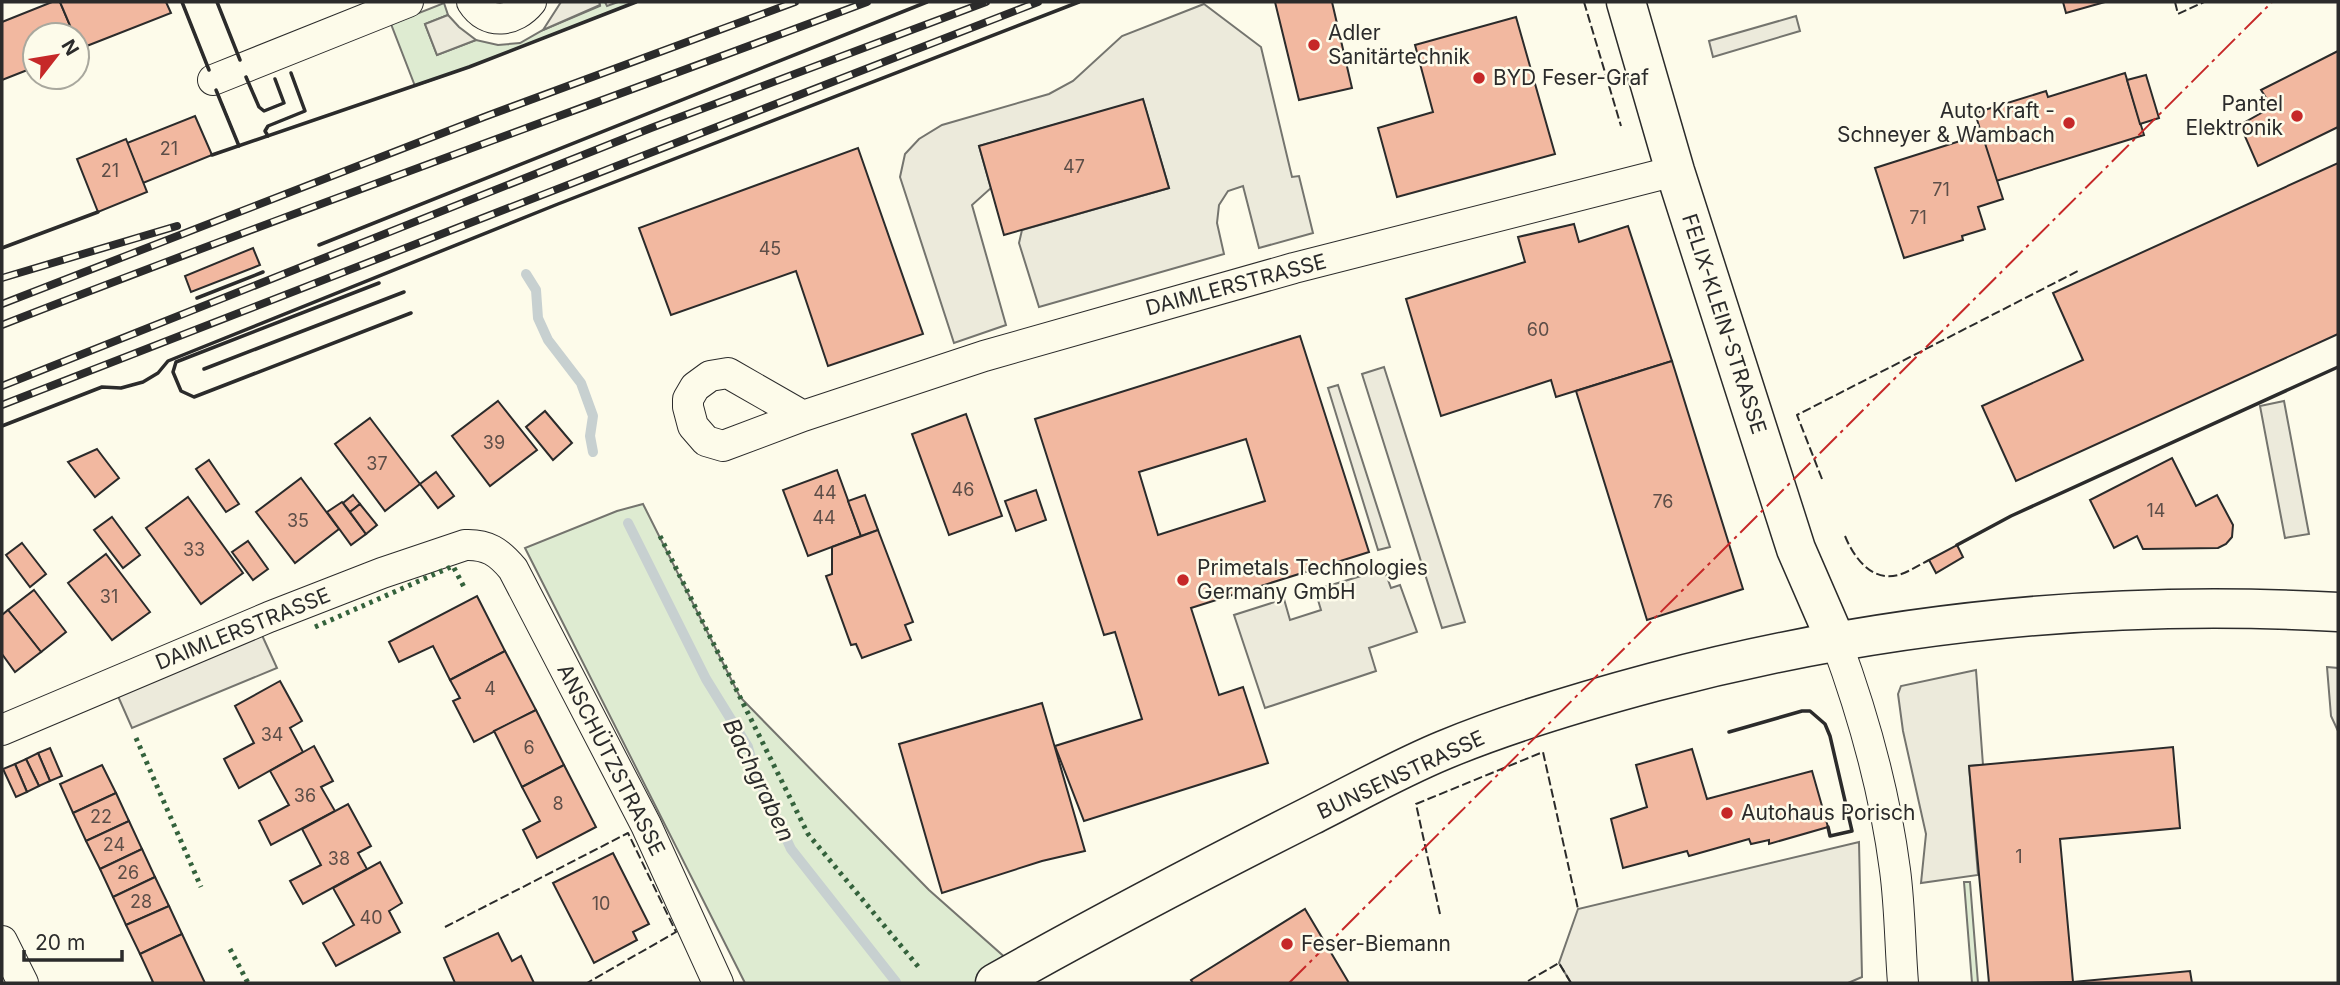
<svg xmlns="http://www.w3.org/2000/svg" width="2340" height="985" font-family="Inter,sans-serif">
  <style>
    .green { fill: #deebd1; stroke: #74746e; stroke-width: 2 }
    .parking { fill: #eceadb; stroke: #74746e; stroke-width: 2 }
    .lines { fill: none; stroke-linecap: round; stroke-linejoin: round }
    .stream { stroke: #c7d0d0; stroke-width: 10 }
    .building { fill: #f2b8a0; stroke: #2b2b2b; stroke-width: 2; fill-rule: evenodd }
    .street-casing { stroke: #2b2b2b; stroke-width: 32 }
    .secondary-casing { stroke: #2b2b2b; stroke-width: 41 }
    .street { stroke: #fdfbea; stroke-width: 30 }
    .secondary { stroke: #fdfbea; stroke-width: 38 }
    .rail-casing { stroke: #2b2b2b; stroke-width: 8 }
    .rail { stroke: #fdfbea; stroke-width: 5; stroke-dasharray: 16; stroke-linecap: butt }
    .hedge { stroke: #34623c; stroke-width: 5; stroke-dasharray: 3.5 5; stroke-linecap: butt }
    .fence { stroke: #2b2b2b; stroke-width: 2; stroke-dasharray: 9 3.5; stroke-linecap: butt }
    .wall { stroke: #2b2b2b; stroke-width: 3.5 }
    .power { stroke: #c62828; stroke-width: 2; stroke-dasharray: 24 5 3.5 5; stroke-linecap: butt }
    .poi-dot { fill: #c62828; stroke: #fdfbea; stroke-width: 2.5 }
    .labels { text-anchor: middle; stroke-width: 5; stroke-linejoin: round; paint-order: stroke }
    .number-label { font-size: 18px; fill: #5d4e48 }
    .poi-label { font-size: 21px; fill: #2b2b2b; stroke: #fdfbea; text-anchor: start }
    .street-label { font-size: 21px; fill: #2b2b2b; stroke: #fdfbea }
    .water-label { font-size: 23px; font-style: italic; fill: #2b2b2b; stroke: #fdfbea }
  </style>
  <rect width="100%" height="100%" fill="#fdfbea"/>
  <g class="green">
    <polygon points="599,2 605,2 607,6 618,2 636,2 469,67 415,86 391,24 444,3 448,15 425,24 437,55 476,40 498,45 520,43 543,30 600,6"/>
    <polygon points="643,504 740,697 929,890 1034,983 745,983 525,548 617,511"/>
    <polygon points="1964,882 1970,882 1978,983 1972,983"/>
  </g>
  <g class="parking">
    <polygon points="561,2 599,2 600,5 543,30"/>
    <polygon points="1204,4 1261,47 1292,177 1299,176 1313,233 1259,248 1243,186 1228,191 1219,205 1217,223 1224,254 1039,307 1019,243 1022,230 1169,188 1143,100 979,146 991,188 972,205 1006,325 954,343 900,177 905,154 919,139 942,125 1049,94 1073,81 1122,36"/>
    <polygon points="448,15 459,27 476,40 437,55 425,24"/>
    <polygon points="1796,16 1800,31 1713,57 1709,41"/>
    <polygon points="1384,367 1465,622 1442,628 1362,374"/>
    <polygon points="1338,385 1390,547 1378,550 1328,388"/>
    <polygon points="2284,401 2309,534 2285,538 2260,406"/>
    <polygon points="1384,569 1391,588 1400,585 1417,632 1369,648 1376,671 1265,708 1234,615 1284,599 1290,620 1321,610 1315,590"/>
    <polygon points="261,633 277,668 132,728 117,694"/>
    <polygon points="2327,667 2338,668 2338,731 2331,716"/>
    <polygon points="1976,670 1983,765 1969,766 1978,875 1921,883 1926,834 1903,731 1898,694 1901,686"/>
    <polygon points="1859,842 1862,977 1848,983 1571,983 1559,963 1578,909"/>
  </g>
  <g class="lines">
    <g class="stream">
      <polyline points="526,274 536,290 538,318 548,340 581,383 593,416 590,436 593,452"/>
      <polyline points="628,523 706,679 748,747 755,772 791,849 896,982"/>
    </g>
  </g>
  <g class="building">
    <polygon points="52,2 60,2 74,35 35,35 35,67 2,80 2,22"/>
    <polygon points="60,2 166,2 171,13 79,49 77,35 74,35"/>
    <polygon points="1275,2 1332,2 1352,88 1299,100"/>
    <polygon points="2063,2 2105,2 2066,13"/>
    <polygon points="1516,17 1555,154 1397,197 1378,128 1433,112 1415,45"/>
    <polygon points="2338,51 2338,127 2258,166 2240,125 2272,107 2261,90"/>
    <polygon points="2125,73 2144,135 1996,181 1975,113 2046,91 2048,97"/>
    <polygon points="2146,75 2159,118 2140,124 2127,80"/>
    <polygon points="1143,99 1169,188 1004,235 979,146"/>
    <polygon points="195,116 212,155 143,183 127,143"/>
    <polygon points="1982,134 2003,199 1978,207 1985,229 1962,236 1963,240 1904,258 1875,168"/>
    <polygon points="126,139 147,192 98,212 77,159"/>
    <polygon points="858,148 923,334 828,366 796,271 671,315 639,228"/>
    <polygon points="2338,163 2338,334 2016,481 1982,406 2083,360 2053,293"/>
    <polygon points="1574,224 1579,242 1628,226 1672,361 1556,397 1551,380 1441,416 1406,299 1525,262 1518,237"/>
    <polygon points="253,248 260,265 191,292 185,276"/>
    <path d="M1300,336l69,216 -178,56 28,87 24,-8 25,76 -184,58 -29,-75 87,-27 -27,-87 -11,3 -69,-216zM1246,439l19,62 -107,34 -19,-63z"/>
    <polygon points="1672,361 1743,589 1647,620 1576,391"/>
    <polygon points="498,401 537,450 490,486 452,436"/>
    <polygon points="545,411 572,443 553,460 526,427"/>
    <polygon points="966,414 1002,516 949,535 912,434"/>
    <polygon points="370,418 420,484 385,511 335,444"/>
    <polygon points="97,449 119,478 95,497 68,462"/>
    <polygon points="2172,458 2196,506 2217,495 2233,525 2232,537 2226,544 2218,548 2143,549 2137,536 2114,548 2090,500"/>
    <polygon points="209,460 239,504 226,512 196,469"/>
    <polygon points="837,470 861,536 808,556 783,490"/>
    <polygon points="436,472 454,496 438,508 420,484"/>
    <polygon points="301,478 339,529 295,563 256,512"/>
    <polygon points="1036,490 1046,520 1016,531 1005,501"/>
    <polygon points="353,495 360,504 350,512 343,503"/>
    <polygon points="865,495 878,530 861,536 848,501"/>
    <polygon points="188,497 243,573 201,604 146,528"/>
    <polygon points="342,502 366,534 351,545 327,512"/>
    <polygon points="360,504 377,525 366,534 350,512"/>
    <polygon points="112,517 140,555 123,568 94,530"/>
    <polygon points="878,530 913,622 905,625 911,640 862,658 856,644 851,645 826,576 832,574 832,547"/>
    <polygon points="248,541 268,569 253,580 232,552"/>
    <polygon points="22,543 46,574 30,587 6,555"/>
    <polygon points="1957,545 1963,557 1936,573 1929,560"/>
    <polygon points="106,554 150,612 112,640 68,583"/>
    <polygon points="34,590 66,632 41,652 8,610"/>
    <polygon points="477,596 505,651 450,680 433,646 399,662 389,642"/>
    <polygon points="8,610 41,652 15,672 2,654 2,615"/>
    <polygon points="505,651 536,710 474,742 453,701 460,698 450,680"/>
    <polygon points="280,681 302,721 290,728 303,752 239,788 224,759 254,743 235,706"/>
    <polygon points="1042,703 1085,851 1042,861 942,893 899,744"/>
    <polygon points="536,710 564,765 522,787 494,731"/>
    <polygon points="314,746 333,781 321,787 335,811 271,845 259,821 289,805 270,771"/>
    <polygon points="2173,747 2180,828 2060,839 2073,982 1989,983 1969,766"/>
    <polygon points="50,748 62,776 50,781 38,753"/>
    <polygon points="1692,749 1707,799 1812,771 1828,827 1769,844 1769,840 1751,844 1749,839 1689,856 1687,851 1623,868 1611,819 1647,807 1636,765"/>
    <polygon points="38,753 50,781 39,786 26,759"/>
    <polygon points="26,759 39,786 27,792 15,764"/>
    <polygon points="15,764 27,792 16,797 3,769"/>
    <polygon points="102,765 116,793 73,813 60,784"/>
    <polygon points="564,765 596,827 537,858 523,830 540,821 522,787"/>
    <polygon points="116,793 129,821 86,841 73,813"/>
    <polygon points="348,804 371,846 358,853 367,869 303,904 290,881 321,865 302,829"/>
    <polygon points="129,821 142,849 100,869 86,841"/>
    <polygon points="142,849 155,877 113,897 100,869"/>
    <polygon points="613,853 649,924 633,932 637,940 594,963 553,883"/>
    <polygon points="380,862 402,903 389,911 400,932 336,966 323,943 354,925 333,888"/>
    <polygon points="155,877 169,906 126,925 113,897"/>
    <polygon points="169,906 182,934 140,954 126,925"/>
    <polygon points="1305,909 1349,983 1193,983 1191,980"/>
    <polygon points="498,933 512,961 521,956 534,983 455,983 444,958"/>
    <polygon points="182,934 205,983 151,983 153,982 140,954"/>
    <polygon points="2190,971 2192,983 2056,983 2073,982"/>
  </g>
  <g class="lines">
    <g class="street-casing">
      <g id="street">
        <path d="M472,2c15,24 43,20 59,0"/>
        <polyline points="213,80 408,2"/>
        <polyline points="803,416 728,373 710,376 695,387 688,399 688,407 693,426 706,441 723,446 803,416 984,356 1294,268 1675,171"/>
        <path d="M1836,641c27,73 49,152 59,229 5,37 5,76 8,113"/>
        <path d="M2,730l267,-113 113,-44 83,-28c22,-1 34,7 48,24l133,256 72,158"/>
        <polyline points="2,941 23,983"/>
      </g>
    </g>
    <g class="secondary-casing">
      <g id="secondary">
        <polyline points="1626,2 1675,171 1796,549 1836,641"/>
        <path d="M995,983c103,-58 208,-113 315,-167 44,-22 88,-47 134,-66 67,-28 139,-49 210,-68 222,-59 454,-83 684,-70"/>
      </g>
    </g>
    <use href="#street" class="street"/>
    <use href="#secondary" class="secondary"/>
    <g class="rail-casing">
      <g id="rail">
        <polyline points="2,278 177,226"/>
        <polyline points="2,304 484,117 795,2"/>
        <path d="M2,325c287,-112 577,-215 865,-323"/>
        <polyline points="2,386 651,128 986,2"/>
        <polyline points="2,405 1038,2"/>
      </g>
    </g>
    <use href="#rail" class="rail"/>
    <g class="hedge">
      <polyline points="660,536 808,834 921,970"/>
      <polyline points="315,627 453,566 464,587"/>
      <polyline points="136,738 201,887"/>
      <polyline points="230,949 248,983"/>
    </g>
    <g class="fence">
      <polyline points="182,2 209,71"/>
      <polyline points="217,2 240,60"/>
      <polyline points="1584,2 1621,126"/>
      <polyline points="2175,2 2178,14 2204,2"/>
      <polyline points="246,76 259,107 264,111 284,103 275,79"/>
      <polyline points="217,91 239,146"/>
      <polyline points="265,131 268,126 305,111 291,73"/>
      <polyline points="1822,479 1797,415 2078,271"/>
      <path d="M1845,536c9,22 27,46 53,39 11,-3 21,-10 31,-15"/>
      <polyline points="1440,914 1416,804 1543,752 1578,909"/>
      <polyline points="445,927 628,833 676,932 587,983"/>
      <polyline points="1528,981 1559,963 1571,983"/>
    </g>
    <g class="wall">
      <polyline points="182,2 209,70"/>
      <polyline points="217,2 240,60"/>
      <polyline points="246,77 259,107 264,111 284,103 275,79"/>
      <polyline points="216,90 239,146"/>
      <polyline points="268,136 265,131 268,126 305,111 291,73"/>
      <polyline points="212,155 469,67 636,2"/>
      <polyline points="319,245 927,2"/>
      <polyline points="2,248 98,212"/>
      <polyline points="379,283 176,362 173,372 181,391 194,397 411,313"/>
      <polyline points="197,298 263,272"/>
      <polyline points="204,369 404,292"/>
      <polyline points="2,426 102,387 121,388 143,382 158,373 168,361 558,204 1079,2"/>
      <polyline points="1957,545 2011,516 2338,367"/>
      <polyline points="1729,732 1802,711 1810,711 1825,724 1830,736 1852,831 1830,836 1828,827"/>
    </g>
    <polyline class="power" points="1289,983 2272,2"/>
  </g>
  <g class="poi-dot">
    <circle cx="1314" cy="45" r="7"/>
    <circle cx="1479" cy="78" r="7"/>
    <circle cx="2297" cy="116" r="7"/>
    <circle cx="2069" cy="123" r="7"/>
    <circle cx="1183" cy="580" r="7"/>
    <circle cx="1727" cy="813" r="7"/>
    <circle cx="1287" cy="944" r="7"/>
  </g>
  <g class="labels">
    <g class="number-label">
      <text x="169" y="155">21</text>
      <text x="1074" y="173">47</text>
      <text x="110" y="177">21</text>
      <text x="1941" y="196">71</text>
      <text x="1918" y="224">71</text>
      <text x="770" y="255">45</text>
      <text x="1538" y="336">60</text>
      <text x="494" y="449">39</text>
      <text x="377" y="470">37</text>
      <text x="963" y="496">46</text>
      <text x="825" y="499">44</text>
      <text x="1663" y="508">76</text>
      <text x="2156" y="517">14</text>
      <text x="824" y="524">44</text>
      <text x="298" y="527">35</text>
      <text x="194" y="556">33</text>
      <text x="109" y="603">31</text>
      <text x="490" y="695">4</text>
      <text x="272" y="741">34</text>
      <text x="529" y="754">6</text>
      <text x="305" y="802">36</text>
      <text x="558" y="810">8</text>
      <text x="101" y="823">22</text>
      <text x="114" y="851">24</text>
      <text x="2019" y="863">1</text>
      <text x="339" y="865">38</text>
      <text x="128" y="879">26</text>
      <text x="141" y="908">28</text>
      <text x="601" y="910">10</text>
      <text x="371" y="924">40</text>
    </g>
    <g class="poi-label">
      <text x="1328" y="40">Adler<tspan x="1328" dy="24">Sanitärtechnik</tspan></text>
      <text x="1493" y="85">BYD Feser-Graf</text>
      <text x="2283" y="111" text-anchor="end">Pantel<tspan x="2283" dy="24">Elektronik</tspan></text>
      <text x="2055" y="118" text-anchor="end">Auto Kraft -<tspan x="2055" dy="24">Schneyer &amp; Wambach</tspan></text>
      <text x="1197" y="575">Primetals Technologies<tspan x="1197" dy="24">Germany GmbH</tspan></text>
      <text x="1741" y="820">Autohaus Porisch</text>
      <text x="1301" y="951">Feser-Biemann</text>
    </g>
    <g class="street-label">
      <text transform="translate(1236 285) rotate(-15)" y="7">DAIMLERSTRASSE</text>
      <text transform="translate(1724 324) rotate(72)" y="7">FELIX-KLEIN-STRASSE</text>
      <text transform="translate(243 629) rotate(-22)" y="7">DAIMLERSTRASSE</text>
      <text transform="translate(611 760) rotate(63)" y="7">ANSCHÜTZSTRASSE</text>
      <text transform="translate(1401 775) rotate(-25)" y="7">BUNSENSTRASSE</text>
    </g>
    <g class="water-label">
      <text transform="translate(759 780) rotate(64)" y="8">Bachgraben</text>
    </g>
  </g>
  <rect width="2340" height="985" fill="none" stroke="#2b2b2b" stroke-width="7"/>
  <g transform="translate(56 56) rotate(59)"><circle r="33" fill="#fdfbea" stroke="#a9a89e" stroke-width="2"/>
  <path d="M0-5L12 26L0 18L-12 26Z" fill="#c62828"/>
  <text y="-10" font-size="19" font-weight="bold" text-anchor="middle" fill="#2b2b2b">N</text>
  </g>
  <path d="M24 950v10h98v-10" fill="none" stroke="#2b2b2b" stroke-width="3.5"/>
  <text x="35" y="950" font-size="21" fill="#2b2b2b" stroke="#fdfbea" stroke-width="5" paint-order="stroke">20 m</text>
</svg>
